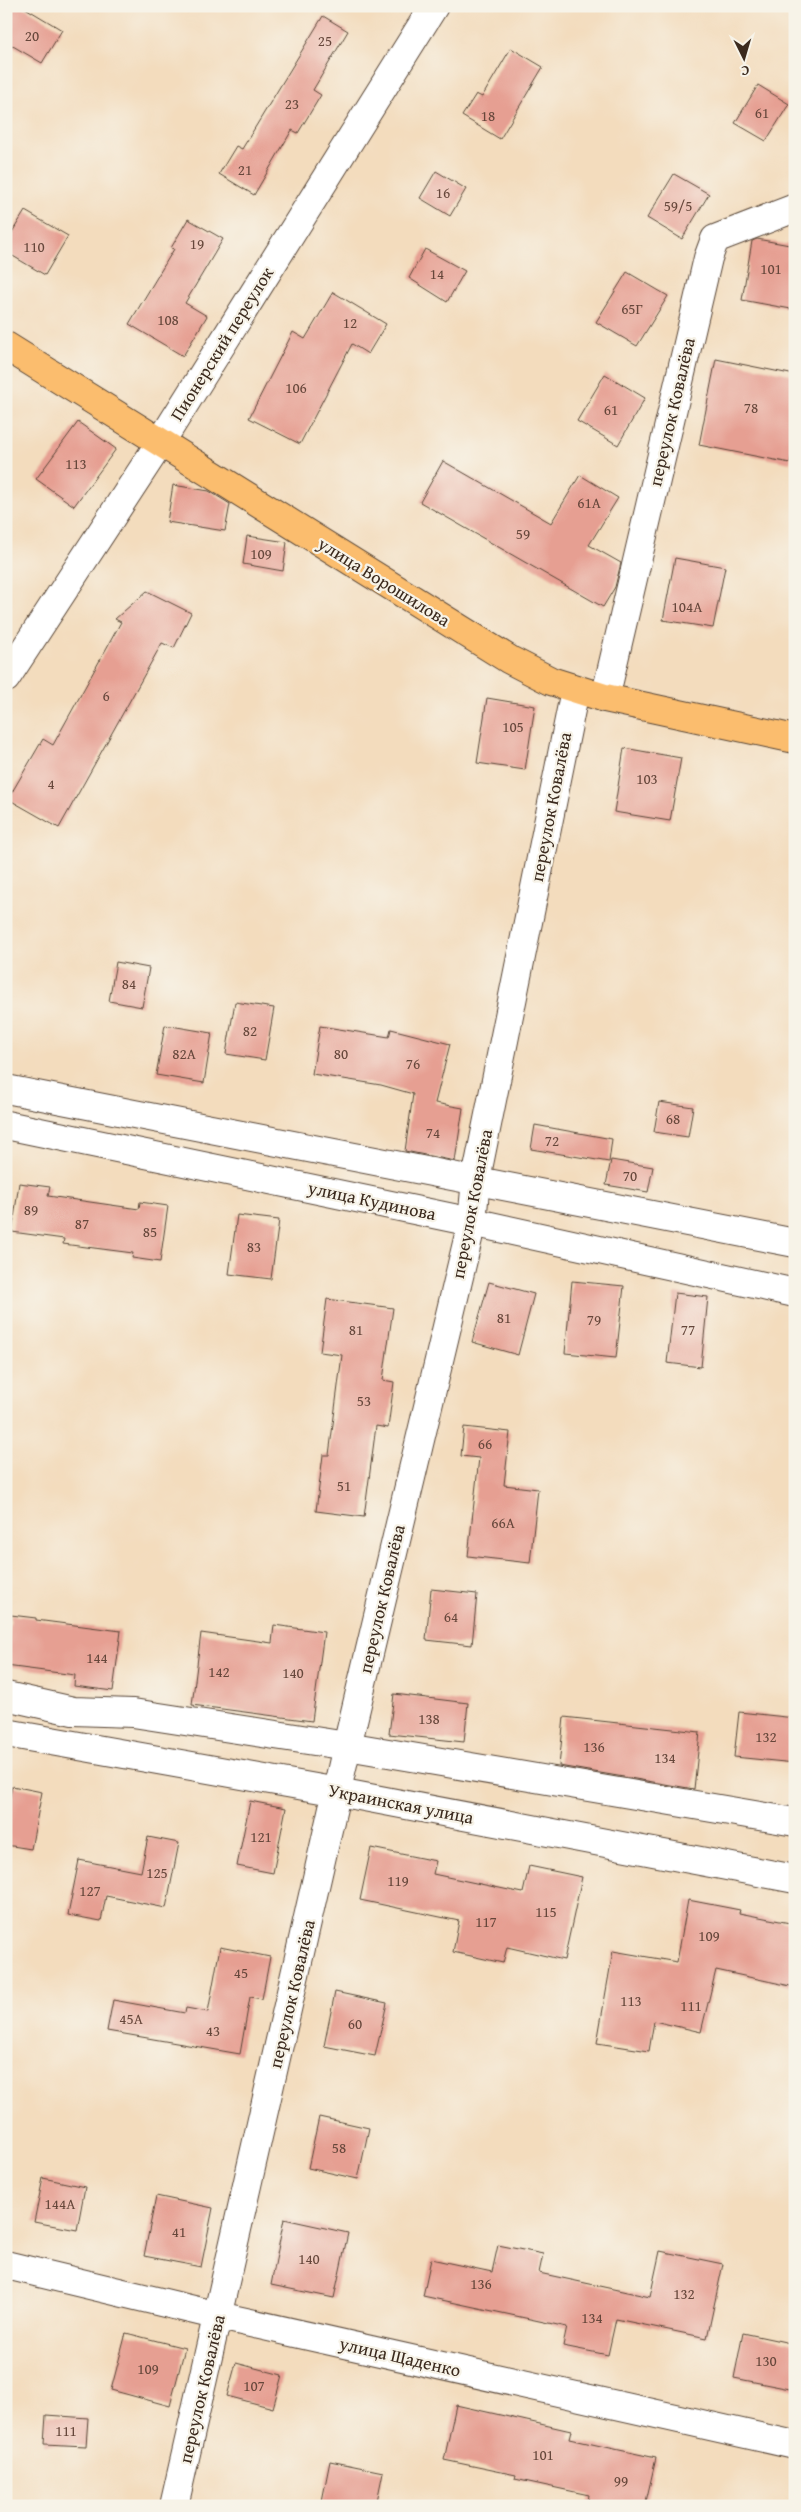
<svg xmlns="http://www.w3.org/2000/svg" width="801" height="2512" font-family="'Gentium Book Plus',serif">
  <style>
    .building { fill: #e69f92 }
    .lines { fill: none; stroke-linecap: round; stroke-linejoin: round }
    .minor-casing { stroke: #574536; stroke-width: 30 }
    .major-casing { stroke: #574536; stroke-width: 30 }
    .minor { stroke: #fff; stroke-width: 28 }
    .major { stroke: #fbbd6e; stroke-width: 28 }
    .labels { text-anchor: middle; stroke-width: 4.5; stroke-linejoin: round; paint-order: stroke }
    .number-label { font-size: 15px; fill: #66473b }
    .street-label { font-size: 18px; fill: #3b2a1e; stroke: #f7f3e8 }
  </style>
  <rect width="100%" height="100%" fill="#f7f3e8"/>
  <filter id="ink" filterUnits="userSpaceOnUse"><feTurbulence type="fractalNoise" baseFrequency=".02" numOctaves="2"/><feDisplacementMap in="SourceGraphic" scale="10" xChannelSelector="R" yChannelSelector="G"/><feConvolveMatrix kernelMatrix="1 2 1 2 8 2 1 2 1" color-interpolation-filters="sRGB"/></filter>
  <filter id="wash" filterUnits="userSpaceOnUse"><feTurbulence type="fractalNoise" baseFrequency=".0096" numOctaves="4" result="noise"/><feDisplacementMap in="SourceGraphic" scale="20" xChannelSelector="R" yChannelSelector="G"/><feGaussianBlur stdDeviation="1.12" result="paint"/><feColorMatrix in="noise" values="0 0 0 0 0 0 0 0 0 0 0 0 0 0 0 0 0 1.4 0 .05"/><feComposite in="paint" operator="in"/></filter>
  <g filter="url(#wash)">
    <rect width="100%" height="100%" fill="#f3dcbd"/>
    <g id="blocks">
      <g class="building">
        <polygon points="6,6 22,6 62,30 42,63 6,42"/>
        <polygon points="323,16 348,31 313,90 321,95 298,133 292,130 254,195 219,174 236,146 242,149"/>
        <polygon points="511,48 543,67 500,139 462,116 476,94 482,97"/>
        <polygon points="758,85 789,104 766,141 735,123"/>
        <polygon points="436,171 466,189 450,216 420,198"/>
        <polygon points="674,174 709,194 682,239 647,218"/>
        <polygon points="25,211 68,236 45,275 6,252 6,242"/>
        <polygon points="188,219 223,239 185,303 207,316 183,356 129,324 174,249 171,248"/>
        <polygon points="757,239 795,246 795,291 791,309 742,300 752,241"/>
        <polygon points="425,249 465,271 447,302 409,278"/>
        <polygon points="627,272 668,296 637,346 596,322"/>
        <polygon points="333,292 386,324 368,354 352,344 300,444 249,418 293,332 305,339"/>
        <polygon points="716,359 795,375 795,441 790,463 699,445"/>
        <polygon points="605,374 645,398 618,445 577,421"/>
        <polygon points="78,422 116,449 74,506 36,479"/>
        <polygon points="443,461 551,523 580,475 618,498 589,545 621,563 615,587 603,607 420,502"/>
        <polygon points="173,485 209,491 230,504 225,531 167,522"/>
        <polygon points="247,536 287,542 283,571 243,564"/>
        <polygon points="675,558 725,567 713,628 663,620"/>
        <polygon points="147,591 191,613 174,648 162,643 59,828 8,799 43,739 53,745 121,622 115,619"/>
        <polygon points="487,698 535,706 525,770 477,763"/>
        <polygon points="624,748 681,758 670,821 614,812"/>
        <polygon points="116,962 149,968 142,1007 109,1001"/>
        <polygon points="235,1002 274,1008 265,1060 226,1054"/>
        <polygon points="165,1025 212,1033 204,1083 156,1075"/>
        <polygon points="320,1026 389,1037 391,1029 450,1044 435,1103 463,1108 455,1161 405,1151 413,1094 381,1085 312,1074"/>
        <polygon points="659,1102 693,1107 688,1137 654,1132"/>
        <polygon points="535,1125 612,1139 609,1162 531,1149"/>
        <polygon points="611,1160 653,1167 648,1192 606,1185"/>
        <polygon points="19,1183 50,1187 48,1196 139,1209 140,1202 168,1206 160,1262 132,1258 133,1253 63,1244 64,1239 12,1232"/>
        <polygon points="237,1215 279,1220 271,1279 229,1274"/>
        <polygon points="572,1281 624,1286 616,1358 565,1353"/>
        <polygon points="489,1282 534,1294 518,1355 472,1342"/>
        <polygon points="675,1293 708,1297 701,1367 667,1363"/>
        <polygon points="327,1299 393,1308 383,1380 394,1382 388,1428 376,1426 364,1517 316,1511 323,1455 329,1455 342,1355 320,1352"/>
        <polygon points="464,1427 510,1432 504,1485 538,1489 530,1563 468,1556 479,1458 461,1456"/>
        <polygon points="431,1589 477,1594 472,1645 426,1640"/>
        <polygon points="11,1615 36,1618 36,1620 121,1631 113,1691 74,1686 75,1675 6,1666"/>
        <polygon points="274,1625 324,1632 312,1721 192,1705 201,1633 272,1643"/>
        <polygon points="394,1694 468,1703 464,1742 389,1734"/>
        <polygon points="739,1712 795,1718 795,1763 734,1757"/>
        <polygon points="564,1717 700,1732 694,1789 559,1766"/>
        <polygon points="12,1786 42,1792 31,1849 6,1845 6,1815"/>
        <polygon points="250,1801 286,1808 273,1873 237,1866"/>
        <polygon points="148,1837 179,1843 166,1908 106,1896 101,1921 68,1915 79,1860 141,1872"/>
        <polygon points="371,1848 436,1861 433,1874 523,1893 529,1866 582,1877 564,1960 507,1947 503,1963 453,1952 459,1921 360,1900"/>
        <polygon points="688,1900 740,1910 739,1913 795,1924 795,1987 716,1970 701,2032 654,2021 649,2051 597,2043 613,1951 677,1962"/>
        <polygon points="220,1947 270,1957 262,1999 250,1997 240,2054 107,2031 113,2000 185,2013 186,2008 208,2012"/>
        <polygon points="335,1992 387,2003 375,2056 324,2046"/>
        <polygon points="319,2117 369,2128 358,2179 308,2168"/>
        <polygon points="43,2178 85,2187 77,2230 34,2222"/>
        <polygon points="156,2196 213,2208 201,2267 144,2256"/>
        <polygon points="284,2219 348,2233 334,2298 271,2285"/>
        <polygon points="498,2245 543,2254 539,2273 650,2297 660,2251 723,2264 707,2338 616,2319 608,2355 563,2346 567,2327 423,2296 431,2259 492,2272"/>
        <polygon points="126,2333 185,2348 170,2406 111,2390"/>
        <polygon points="743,2333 795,2344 795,2390 734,2378"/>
        <polygon points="236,2363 282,2375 273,2408 227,2396"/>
        <polygon points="456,2405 571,2431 569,2439 656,2458 645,2506 587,2506 589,2495 515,2479 516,2475 444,2460"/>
        <polygon points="46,2415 88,2418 86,2446 44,2444"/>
        <polygon points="330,2461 383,2472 376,2506 321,2506"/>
      </g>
    </g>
  </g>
  <g filter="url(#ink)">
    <use href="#blocks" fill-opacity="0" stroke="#574536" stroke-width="1"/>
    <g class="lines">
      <g class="minor-casing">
        <g id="minor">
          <polyline points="6,678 160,443 434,6"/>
          <polyline points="605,698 708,258 715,239 795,208"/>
          <polyline points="6,1089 795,1243"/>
          <polyline points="6,1125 472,1222 795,1293"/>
          <polyline points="6,1696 73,1711 133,1713 347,1746 795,1822"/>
          <polyline points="6,1733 338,1792 795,1879"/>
          <polyline points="6,2265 219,2316 795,2445"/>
          <polyline points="174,2506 347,1746 472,1222 476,1179 575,690"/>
        </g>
      </g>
      <g class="major-casing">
        <polyline id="major" points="6,346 510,660 551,681 605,698 795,739"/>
      </g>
      <use href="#minor" class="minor"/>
      <use href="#major" class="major"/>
    </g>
  </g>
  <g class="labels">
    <g class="number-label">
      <text x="32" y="41">20</text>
      <text x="325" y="46">25</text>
      <text x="292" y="109">23</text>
      <text x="762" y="118">61</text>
      <text x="488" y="121">18</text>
      <text x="245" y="175">21</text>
      <text x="443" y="198">16</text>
      <text x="678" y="211">59/5</text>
      <text x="197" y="249">19</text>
      <text x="34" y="252">110</text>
      <text x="771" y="274">101</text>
      <text x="437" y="279">14</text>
      <text x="632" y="314">65Г</text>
      <text x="168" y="325">108</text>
      <text x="350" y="328">12</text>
      <text x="296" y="393">106</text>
      <text x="751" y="413">78</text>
      <text x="611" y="415">61</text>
      <text x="76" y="469">113</text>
      <text x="589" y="508">61А</text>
      <text x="523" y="539">59</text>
      <text x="261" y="559">109</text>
      <text x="687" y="612">104А</text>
      <text x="106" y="701">6</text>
      <text x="513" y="732">105</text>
      <text x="647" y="784">103</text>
      <text x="51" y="789">4</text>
      <text x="129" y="989">84</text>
      <text x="250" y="1036">82</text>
      <text x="184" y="1059">82А</text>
      <text x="341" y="1059">80</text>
      <text x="413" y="1069">76</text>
      <text x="673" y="1124">68</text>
      <text x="433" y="1138">74</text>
      <text x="552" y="1146">72</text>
      <text x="630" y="1181">70</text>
      <text x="31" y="1215">89</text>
      <text x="82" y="1229">87</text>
      <text x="150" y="1237">85</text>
      <text x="254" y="1252">83</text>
      <text x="504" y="1323">81</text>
      <text x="594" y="1325">79</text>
      <text x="356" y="1335">81</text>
      <text x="688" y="1335">77</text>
      <text x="364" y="1406">53</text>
      <text x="485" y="1449">66</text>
      <text x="344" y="1491">51</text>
      <text x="503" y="1528">66А</text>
      <text x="451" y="1622">64</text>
      <text x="97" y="1663">144</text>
      <text x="219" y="1677">142</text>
      <text x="293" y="1678">140</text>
      <text x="429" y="1724">138</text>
      <text x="766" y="1742">132</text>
      <text x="594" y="1752">136</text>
      <text x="665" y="1763">134</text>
      <text x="261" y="1842">121</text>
      <text x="157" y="1878">125</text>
      <text x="398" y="1886">119</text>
      <text x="90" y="1896">127</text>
      <text x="546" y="1917">115</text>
      <text x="486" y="1927">117</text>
      <text x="709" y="1941">109</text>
      <text x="241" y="1978">45</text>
      <text x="631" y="2006">113</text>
      <text x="691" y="2011">111</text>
      <text x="131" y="2024">45А</text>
      <text x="355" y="2029">60</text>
      <text x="213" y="2036">43</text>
      <text x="339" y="2153">58</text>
      <text x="60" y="2209">144А</text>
      <text x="179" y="2237">41</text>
      <text x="309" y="2264">140</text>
      <text x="481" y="2289">136</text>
      <text x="684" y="2299">132</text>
      <text x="592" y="2323">134</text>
      <text x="766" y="2366">130</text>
      <text x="148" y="2374">109</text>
      <text x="254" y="2391">107</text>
      <text x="66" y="2436">111</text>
      <text x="543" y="2460">101</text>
      <text x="621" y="2486">99</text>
    </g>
    <g class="street-label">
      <text transform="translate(222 344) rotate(-58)" y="6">Пионерский переулок</text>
      <text transform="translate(672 412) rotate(-77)" y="6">переулок Ковалёва</text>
      <text transform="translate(384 582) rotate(32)" y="6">улица Ворошилова</text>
      <text transform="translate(551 807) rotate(-79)" y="6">переулок Ковалёва</text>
      <text transform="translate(372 1201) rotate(12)" y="6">улица Кудинова</text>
      <text transform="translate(472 1204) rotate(-79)" y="6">переулок Ковалёва</text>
      <text transform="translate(382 1599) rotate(-77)" y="6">переулок Ковалёва</text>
      <text transform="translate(401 1804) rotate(11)" y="6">Украинская улица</text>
      <text transform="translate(292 1994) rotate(-77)" y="6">переулок Ковалёва</text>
      <text transform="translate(400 2357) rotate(13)" y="6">улица Щаденко</text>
      <text transform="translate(202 2389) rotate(-77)" y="6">переулок Ковалёва</text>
    </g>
  </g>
  <rect width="801" height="2512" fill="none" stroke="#f7f3e8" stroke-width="25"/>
  <g transform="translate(744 58) rotate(175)" stroke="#f7f3e8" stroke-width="4" paint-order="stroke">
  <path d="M0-4L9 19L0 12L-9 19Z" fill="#3b2a1e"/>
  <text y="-8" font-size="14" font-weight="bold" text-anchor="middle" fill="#3b2a1e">С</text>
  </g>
</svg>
